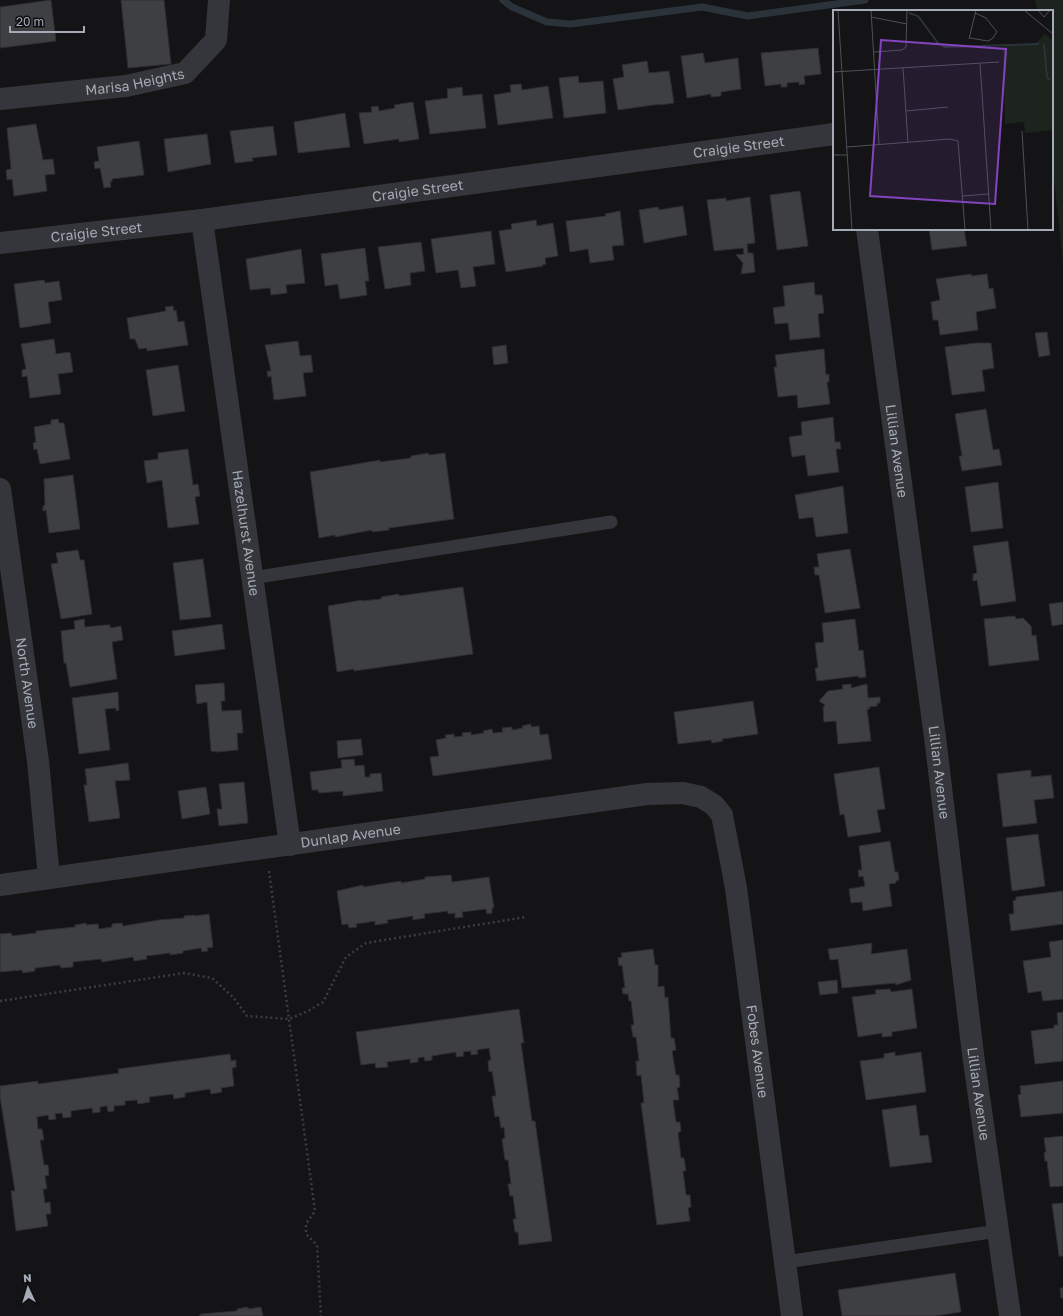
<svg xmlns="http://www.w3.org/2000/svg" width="1063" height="1316" font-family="'Golos Text',sans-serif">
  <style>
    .green { fill: #1c241d }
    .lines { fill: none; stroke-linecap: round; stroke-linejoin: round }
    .stream { stroke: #2a333a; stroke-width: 7 }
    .building { fill: #3e3f43; stroke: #2e2e32 }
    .path { stroke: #3b3d42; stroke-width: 2.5; stroke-dasharray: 2 3; stroke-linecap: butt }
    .service { stroke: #35363b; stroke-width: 13 }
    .minor { stroke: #35363b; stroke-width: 22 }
    .labels { text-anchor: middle; stroke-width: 3; stroke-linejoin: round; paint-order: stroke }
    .street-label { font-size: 14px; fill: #a5abb6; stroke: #0f0f11 }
    .inset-river { fill: none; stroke: #2a333a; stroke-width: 2 }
    .inset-road { fill: none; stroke: #4e5056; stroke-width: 1 }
    .view { fill: #8345bd; fill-opacity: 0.15; stroke: #8345bd; stroke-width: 2 }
    .inset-edge { fill: none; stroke: #a5abb6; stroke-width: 2 }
  </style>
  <rect width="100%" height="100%" fill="#141416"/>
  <polygon class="green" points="1035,0 1063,0 1063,264 1052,159 1052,11 1037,11"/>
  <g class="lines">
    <polyline class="stream" points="503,0 512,7 547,22 571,24 702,7 748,16 865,0"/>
  </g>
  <g class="building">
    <polygon points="51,0 56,41 0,48 0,7"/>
    <polygon points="121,0 164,0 171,64 128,68"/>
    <polygon points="818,48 821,74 804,76 805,84 799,85 799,82 787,83 787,87 781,87 781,84 765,86 761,53"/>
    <polygon points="703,53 705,63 738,58 741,89 721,92 721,96 711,97 711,94 687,98 681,56"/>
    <polygon points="647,61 649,73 669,71 674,103 660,105 660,104 618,110 613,79 624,77 622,65"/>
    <polygon points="578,76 579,83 603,81 606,113 564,118 559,78"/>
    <polygon points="521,84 522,90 548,86 553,118 498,125 494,95 511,92 510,85"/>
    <polygon points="462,87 463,96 482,94 486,128 430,134 425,101 448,98 447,89"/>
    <polygon points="413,102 419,139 399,142 399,139 364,144 359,113 372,112 371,107 378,106 379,111 395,108 394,105"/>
    <polygon points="345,113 350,147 298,153 294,122"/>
    <polygon points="36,124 43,160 53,159 55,174 45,175 47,191 14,196 12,179 7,180 6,170 11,169 7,128"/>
    <polygon points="273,126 277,155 252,158 253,161 235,163 230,131"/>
    <polygon points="207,134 211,164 168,172 164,139"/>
    <polygon points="139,141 144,175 112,179 112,182 110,182 111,187 104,188 100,168 95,169 94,162 99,161 97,147"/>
    <polygon points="800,191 808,246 777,250 770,195"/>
    <polygon points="750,197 755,243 747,244 748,253 753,253 755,272 741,274 743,263 736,255 744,254 743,248 714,251 707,200 726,198 726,201"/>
    <polygon points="683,206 687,235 644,243 639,210 658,207 659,210"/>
    <polygon points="620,211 624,245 612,246 614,260 590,263 588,249 570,252 566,221 606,216 605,214"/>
    <polygon points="536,220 537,226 553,223 558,256 545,258 546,264 542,265 543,266 506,272 499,231 512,229 511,224"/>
    <polygon points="929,229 964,229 967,246 932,250"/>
    <polygon points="491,231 495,264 473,267 476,286 461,288 458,270 436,273 431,239"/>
    <polygon points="421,242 425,271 410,273 411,285 385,289 378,247"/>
    <polygon points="365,248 369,281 365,281 367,295 340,299 338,284 325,286 321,254"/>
    <polygon points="301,249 305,283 286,285 287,293 271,295 270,288 250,290 246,259"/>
    <polygon points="971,274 971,276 987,274 989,289 993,288 996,308 976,312 978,330 940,335 938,320 933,320 931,302 940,300 936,279"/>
    <polygon points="44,280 45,283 59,281 62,300 48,302 51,323 20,328 14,284"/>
    <polygon points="814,282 815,295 822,295 824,313 818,314 820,337 790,340 788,323 775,324 773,308 785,306 783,286"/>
    <polygon points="173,306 174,311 176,310 178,322 184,321 188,345 147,351 147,348 139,349 135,339 130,339 127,318 166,311 165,307"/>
    <polygon points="1047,332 1050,355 1039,357 1035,333"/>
    <polygon points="54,339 56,354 70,352 73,372 58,374 61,394 30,398 27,376 22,377 22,370 26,369 21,344"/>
    <polygon points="298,341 300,356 311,355 313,372 303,373 306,396 274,400 271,376 268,377 267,371 271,371 265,345"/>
    <polygon points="976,343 991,343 994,368 982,370 985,391 952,395 945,347"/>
    <polygon points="506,345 508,363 494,365 492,347"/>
    <polygon points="824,349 826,375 829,374 829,382 827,382 830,404 798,408 797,395 778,397 774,367 777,367 775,355"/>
    <polygon points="178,365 185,411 153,416 146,370"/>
    <polygon points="986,409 993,450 999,449 1002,465 962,471 959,456 962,456 955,414"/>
    <polygon points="833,417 835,442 840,442 841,449 836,449 839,472 808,476 805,455 792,457 789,437 802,435 801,422"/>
    <polygon points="58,419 59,423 64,423 70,459 40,464 37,449 34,450 33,443 36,442 34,427 51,424 51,420"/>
    <polygon points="188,449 193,485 198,484 200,496 195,497 199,524 168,528 162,480 147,483 144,461 158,459 158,453"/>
    <polygon points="428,453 429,455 445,453 454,519 389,528 389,530 372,532 372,530 335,537 335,535 319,538 310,472 380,460 380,462 411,458 411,456"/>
    <polygon points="73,475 80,529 49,533 46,510 43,511 43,506 45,505 44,479"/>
    <polygon points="998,482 1003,528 971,532 965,487"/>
    <polygon points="843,486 848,533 816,537 813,517 799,519 795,495"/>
    <polygon points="1008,541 1016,601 981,606 977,580 973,581 973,574 977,573 973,546"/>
    <polygon points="850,549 860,608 825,613 819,575 815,575 814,567 819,567 817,554"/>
    <polygon points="78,550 80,560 84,560 92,614 61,619 51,564 58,563 56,553"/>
    <polygon points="203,559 211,617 180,620 173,563"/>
    <polygon points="463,587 473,654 354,671 354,669 337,672 328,606 362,600 362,601 381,599 381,597 399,594 399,596"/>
    <polygon points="1063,602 1063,624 1052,626 1049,604"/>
    <polygon points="1015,616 1016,619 1023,618 1031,626 1032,636 1036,635 1039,660 989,666 984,619"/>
    <polygon points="84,619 85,627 105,625 110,625 110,628 121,626 123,640 112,642 117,679 70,687 66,663 64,663 61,631 75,629 74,621"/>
    <polygon points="855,619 859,651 863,650 866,677 859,678 858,676 817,681 815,668 818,668 815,643 824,642 822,623"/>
    <polygon points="222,624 225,649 175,656 172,631"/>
    <polygon points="224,683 225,701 221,701 222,711 241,710 243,733 237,733 238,750 217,752 211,751 207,702 197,704 195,685"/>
    <polygon points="851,684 851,688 867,684 868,698 880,697 880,703 877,703 877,706 869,707 870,709 867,709 871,741 838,744 836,721 824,722 823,708 825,705 819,701 828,691 843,689 842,685"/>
    <polygon points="118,692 119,710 116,711 116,708 105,709 110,750 79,754 72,698"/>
    <polygon points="753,701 758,734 722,739 723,741 712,743 711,740 678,744 674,712"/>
    <polygon points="531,724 531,727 539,726 540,735 548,734 552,759 433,776 430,757 439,756 436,740 446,738 445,735 454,734 454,737 463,736 462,733 471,732 471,735 484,733 483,731 492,729 493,733 503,732 502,728 512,727 512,730 523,728 522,726"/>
    <polygon points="361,739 363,755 338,758 337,741"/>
    <polygon points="354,759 355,766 364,765 365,777 370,777 370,774 381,773 383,791 343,796 343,791 319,793 318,790 312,790 310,772 342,768 341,760"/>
    <polygon points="128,763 130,780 115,781 120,818 89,822 84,785 87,785 85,769"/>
    <polygon points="879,767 885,809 877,810 881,832 848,837 844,814 840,815 834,774"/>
    <polygon points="1031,770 1031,777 1051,775 1054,798 1034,800 1037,823 1003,827 997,774"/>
    <polygon points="244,782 248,823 219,826 217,809 222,809 219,784"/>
    <polygon points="206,787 210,814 182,819 178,791"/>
    <polygon points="1038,834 1045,886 1012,891 1006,838"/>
    <polygon points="890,841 895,872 898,872 899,880 896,881 896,883 889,884 892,906 863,911 862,902 851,903 849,889 865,886 863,876 859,877 858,870 862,870 859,846"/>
    <polygon points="451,875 452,882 489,877 494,908 492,908 492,913 487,914 486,909 462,912 463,917 455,918 455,913 448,914 448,911 424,914 425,918 413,920 413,916 387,920 388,923 375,925 375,921 356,924 357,927 349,928 348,924 342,925 337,891 363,885 363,887 401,881 401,883 425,879 425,877"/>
    <polygon points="1063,891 1063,924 1011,931 1009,914 1014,914 1013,901 1016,900 1016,897"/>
    <polygon points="209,914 213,947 207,948 208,951 202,952 201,948 183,951 183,953 170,955 170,953 146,956 147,959 134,961 133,957 102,962 101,959 73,962 73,967 61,968 60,965 35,968 35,971 23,973 22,970 0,972 0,934 11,933 12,936 36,933 36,931 75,927 75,925 86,923 86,925 98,924 99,929 112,927 112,924 122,923 123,926 159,920 184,918 184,916 195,915 195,916"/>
    <polygon points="1063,940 1063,999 1043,1001 1041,991 1028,993 1023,961 1051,957 1049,942"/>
    <polygon points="872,943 871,954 907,949 911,980 896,985 895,983 842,988 838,959 830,960 828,949"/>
    <polygon points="653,949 655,965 658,965 658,987 664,986 665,998 668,997 671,1038 674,1038 676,1050 672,1051 676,1075 679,1075 680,1087 677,1088 679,1100 673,1100 676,1122 680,1122 681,1131 678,1133 681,1158 684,1158 686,1171 683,1171 686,1195 690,1195 691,1207 688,1208 690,1221 657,1225 641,1103 644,1103 641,1075 637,1076 636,1061 639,1061 636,1037 633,1037 631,1025 634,1025 631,1001 629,1001 628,994 623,994 622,988 625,988 622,965 619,966 618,958 622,957 621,953"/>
    <polygon points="837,980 838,993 820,995 818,982"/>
    <polygon points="890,989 891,992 912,989 917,1028 892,1032 892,1036 882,1037 882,1033 858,1037 852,997 876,994 875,990"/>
    <polygon points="519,1009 524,1043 521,1043 532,1121 535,1121 552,1241 519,1245 518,1232 515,1232 513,1219 516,1219 513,1196 510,1196 508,1184 511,1184 508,1160 505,1160 502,1139 505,1138 504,1127 501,1128 499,1116 495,1117 492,1096 496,1096 492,1071 489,1072 488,1061 491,1060 489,1048 477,1050 478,1054 471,1055 471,1051 463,1052 464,1056 456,1057 456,1052 432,1056 432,1060 425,1061 424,1057 418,1058 418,1062 410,1063 410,1059 387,1062 388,1067 376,1068 375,1063 361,1065 356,1032"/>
    <polygon points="1063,1012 1063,1061 1035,1064 1031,1031 1054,1028 1054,1025 1058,1025 1057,1013"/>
    <polygon points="895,1052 895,1056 921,1052 926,1092 866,1100 860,1061 884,1058 884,1054"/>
    <polygon points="230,1054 231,1061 236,1060 236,1067 232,1068 234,1086 221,1088 222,1092 211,1094 210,1089 185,1093 185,1097 174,1099 173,1094 149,1097 150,1102 138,1104 137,1100 125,1101 125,1105 114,1106 114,1111 108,1112 107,1106 100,1107 100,1112 93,1113 92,1108 71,1111 71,1117 63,1118 62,1113 55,1114 56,1119 49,1120 48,1115 37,1117 38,1129 42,1129 44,1140 40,1140 44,1165 48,1165 49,1175 45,1176 47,1189 43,1189 45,1203 50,1202 51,1214 46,1214 48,1226 16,1231 11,1191 15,1191 0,1097 0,1086 38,1081 38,1084 119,1073 118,1069"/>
    <polygon points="1063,1081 1063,1113 1021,1117 1018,1095 1021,1094 1020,1086"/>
    <polygon points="916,1105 920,1136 928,1135 932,1162 890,1167 882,1110"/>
    <polygon points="1063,1136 1063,1186 1050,1187 1047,1161 1045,1161 1044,1153 1046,1152 1044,1138"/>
    <polygon points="1063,1203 1063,1256 1059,1256 1052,1204"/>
    <polygon points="955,1273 961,1312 935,1316 842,1316 838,1290"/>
    <polygon points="1060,1288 1063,1288 1063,1298 1061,1298"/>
    <polygon points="248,1307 248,1309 261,1307 263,1316 199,1316 201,1314 237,1311 237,1309"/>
  </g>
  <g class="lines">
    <g class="path">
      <polyline points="269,871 315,1211 306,1224 306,1234 317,1245 321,1316"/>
      <polyline points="0,1001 184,973 212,978 233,997 247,1016 289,1019 308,1011 323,1002 346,957 366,943 526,917"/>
    </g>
    <g class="service">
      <polyline points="252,578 611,522"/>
      <polyline points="785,1262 998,1231"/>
    </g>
    <g class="minor">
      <path id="s1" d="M0,99l126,-13 59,-13 31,-33 3,-40"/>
      <path id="s2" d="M202,220l88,625"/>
      <path id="s3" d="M867,229l68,508 38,317 37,262"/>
      <path id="s4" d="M0,243l202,-23 632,-86"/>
      <path id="s5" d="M0,489l38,272 11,117"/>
      <path id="s6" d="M0,885l647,-91 36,-1 18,4 13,8 8,10 14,73 56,428"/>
    </g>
  </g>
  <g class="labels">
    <g class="street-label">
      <text dy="5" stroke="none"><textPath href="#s1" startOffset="136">Marisa Heights</textPath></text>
      <text dy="5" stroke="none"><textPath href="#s4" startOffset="745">Craigie Street</textPath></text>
      <text dy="5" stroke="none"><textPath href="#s4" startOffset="421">Craigie Street</textPath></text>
      <text dy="5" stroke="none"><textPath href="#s4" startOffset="97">Craigie Street</textPath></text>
      <text dy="5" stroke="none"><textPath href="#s3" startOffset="224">Lillian Avenue</textPath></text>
      <text dy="5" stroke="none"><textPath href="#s2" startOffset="316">Hazelhurst Avenue</textPath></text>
      <text dy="5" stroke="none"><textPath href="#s5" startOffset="196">North Avenue</textPath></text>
      <text dy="5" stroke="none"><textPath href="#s3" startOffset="548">Lillian Avenue</textPath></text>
      <text dy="5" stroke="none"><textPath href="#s6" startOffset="354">Dunlap Avenue</textPath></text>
      <text dy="5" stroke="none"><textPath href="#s6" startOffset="975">Fobes Avenue</textPath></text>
      <text dy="5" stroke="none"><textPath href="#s3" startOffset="872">Lillian Avenue</textPath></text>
    </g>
  </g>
  <g transform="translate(833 10)">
    <rect width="220" height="220" fill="#141416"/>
    <path d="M212,24l8,6v90l-28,3 -1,-11 -19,2 -2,-78 33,-3z" fill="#1c241d"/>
    <path class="inset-river" d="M76,3l9,3 20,27 7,4 94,-3M211,34l3,34 3,2"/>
    <path class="inset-road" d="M5,0l14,220M38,0l8,134M191,0l29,24M205,0l6,7 6,-7M38,7l36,7M137,28l18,3 4,-2 5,-7 -11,-14 -11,-5M136,29l7,-29M41,42l28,-2 4,-3 1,-37M147,53l11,167M70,58l5,75M0,62l166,-10M73,101l42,-4M189,121l6,99M14,137l103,-8 8,2 7,89M0,145h14M130,186l25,-2"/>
    <path class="view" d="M48,30l125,9 -11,155 -125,-8z"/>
    <rect width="220" height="220" class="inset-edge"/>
  </g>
  <g transform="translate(28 1288) rotate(356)" stroke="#0f0f11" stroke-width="3" paint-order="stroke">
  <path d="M0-3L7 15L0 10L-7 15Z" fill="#a5abb6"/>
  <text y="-6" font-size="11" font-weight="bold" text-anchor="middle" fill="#a5abb6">N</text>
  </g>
  <path d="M10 26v6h74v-6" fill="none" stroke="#a5abb6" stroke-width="2"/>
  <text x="16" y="26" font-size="12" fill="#a5abb6" stroke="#0f0f11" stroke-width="3" paint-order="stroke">20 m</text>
</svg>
